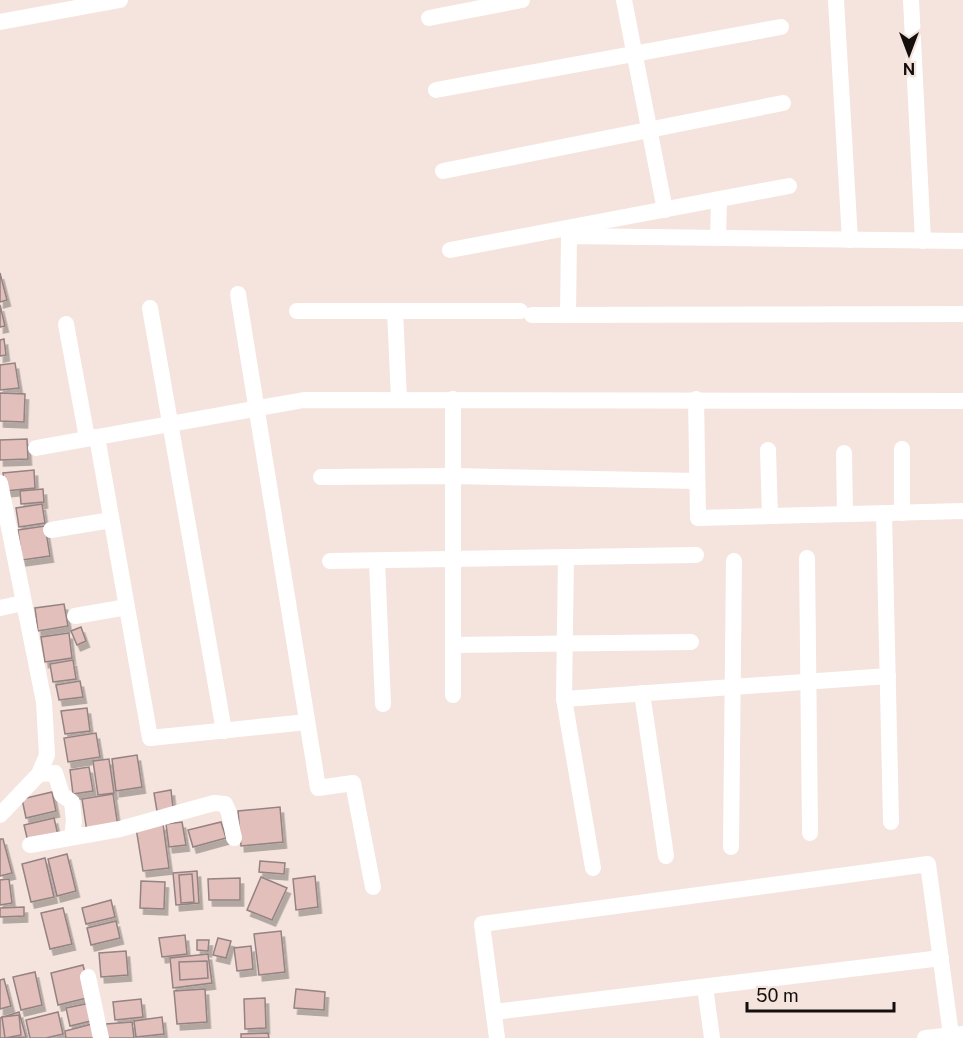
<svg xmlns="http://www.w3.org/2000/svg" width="963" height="1038" font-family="'Public Sans',sans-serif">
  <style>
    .building { fill: #e3bfbc; stroke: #948382; stroke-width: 1.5; filter: url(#shadow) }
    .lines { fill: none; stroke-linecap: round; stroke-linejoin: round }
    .minor { stroke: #fff; stroke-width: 16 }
  </style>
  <defs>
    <filter id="shadow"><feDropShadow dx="3.5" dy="6" stdDeviation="0" flood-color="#0004"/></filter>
  </defs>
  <rect width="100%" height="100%" fill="#f4e4dd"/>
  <g class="building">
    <polygon points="0,273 7,300 0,302"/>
    <polygon points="0,305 5,326 0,327"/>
    <polygon points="4,339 6,355 0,356 0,340"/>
    <polygon points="15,363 19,388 0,390 0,365"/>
    <polygon points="0,393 25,394 24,422 0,421"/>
    <polygon points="27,439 28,459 0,460 0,440"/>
    <polygon points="34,470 35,488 5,491 3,473"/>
    <polygon points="43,489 44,502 21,504 20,491"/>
    <polygon points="42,504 45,523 19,527 16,508"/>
    <polygon points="45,526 50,556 22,560 18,530"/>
    <polygon points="64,604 68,626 38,631 35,608"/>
    <polygon points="81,627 86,641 77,645 71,631"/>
    <polygon points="69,633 72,658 45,662 41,637"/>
    <polygon points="73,660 76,679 53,682 50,664"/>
    <polygon points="80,681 83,697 59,700 56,685"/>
    <polygon points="87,708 90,731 65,734 61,711"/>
    <polygon points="96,733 100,757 68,762 64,738"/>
    <polygon points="137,755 142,787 116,791 112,759"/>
    <polygon points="109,759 114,793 98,795 93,761"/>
    <polygon points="89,767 93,791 73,794 70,770"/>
    <polygon points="171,790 173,808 157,811 154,793"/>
    <polygon points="52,792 56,811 26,818 22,799"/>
    <polygon points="113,794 118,827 87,832 82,799"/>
    <polygon points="280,807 283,842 241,846 238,811"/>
    <polygon points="54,818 58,835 28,842 24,825"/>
    <polygon points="182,822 186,845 169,847 166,824"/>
    <polygon points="221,822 226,838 193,847 188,830"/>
    <polygon points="163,824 169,868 143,871 136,828"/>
    <polygon points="0,839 3,839 12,873 0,876"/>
    <polygon points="67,854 76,891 57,896 48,859"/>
    <polygon points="45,858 54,897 31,902 22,864"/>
    <polygon points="260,861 285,863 284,874 259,872"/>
    <polygon points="197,871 199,903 176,905 173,873"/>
    <polygon points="192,874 194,902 181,903 179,875"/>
    <polygon points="315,876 318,907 296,910 293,879"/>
    <polygon points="261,877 287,888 272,920 247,910"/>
    <polygon points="240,878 240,900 209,900 208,879"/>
    <polygon points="9,879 12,903 0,905 0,880"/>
    <polygon points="141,881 165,882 164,909 140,908"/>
    <polygon points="111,900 115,917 86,924 82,908"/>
    <polygon points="24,907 24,916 0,917 0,908"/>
    <polygon points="63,908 72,944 50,949 41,913"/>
    <polygon points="116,921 120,938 91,945 87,928"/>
    <polygon points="281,931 285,972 259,975 254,934"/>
    <polygon points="185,935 187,954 162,957 159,938"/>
    <polygon points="218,938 231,941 226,958 213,955"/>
    <polygon points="197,940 209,940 208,951 197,950"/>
    <polygon points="251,946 253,969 237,971 234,948"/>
    <polygon points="126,951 128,975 101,977 99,953"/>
    <polygon points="208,954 212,983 173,988 170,958"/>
    <polygon points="207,961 208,978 180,980 179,962"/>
    <polygon points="83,965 91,997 58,1005 51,973"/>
    <polygon points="35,972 42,1005 21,1010 13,977"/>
    <polygon points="4,979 11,1006 0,1009 0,980"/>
    <polygon points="205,989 207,1022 177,1024 174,991"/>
    <polygon points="296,989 325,992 324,1010 294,1008"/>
    <polygon points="265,998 266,1028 245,1029 244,999"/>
    <polygon points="141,999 143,1017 115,1020 113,1002"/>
    <polygon points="90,1003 95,1020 70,1026 66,1008"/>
    <polygon points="19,1012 26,1037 0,1038 0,1018"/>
    <polygon points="58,1012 63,1034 46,1038 30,1038 26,1020"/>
    <polygon points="19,1015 21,1035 5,1038 2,1017"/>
    <polygon points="162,1017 164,1034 136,1037 134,1021"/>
    <polygon points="132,1022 134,1038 107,1038 106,1024"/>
    <polygon points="96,1023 99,1038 66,1038 65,1031"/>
    <polygon points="268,1033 269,1038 241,1038 241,1034"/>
  </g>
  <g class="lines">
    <g class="minor">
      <polyline points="624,0 665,210"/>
      <polyline points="836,0 850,240"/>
      <polyline points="911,0 923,241"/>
      <polyline points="429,18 522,0"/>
      <polyline points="0,22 120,0"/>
      <polyline points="436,90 781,27"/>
      <polyline points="443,171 783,103"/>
      <polyline points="718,238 719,199"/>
      <polyline points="450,250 789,186"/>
      <polyline points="238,294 318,788 353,783 373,887"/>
      <polyline points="150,308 224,731"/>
      <polyline points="297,311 520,311"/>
      <polyline points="395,311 399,399"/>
      <polyline points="532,315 963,314"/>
      <polyline points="568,315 569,236 963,241"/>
      <polyline points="66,324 87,438"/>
      <polyline points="453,399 453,695"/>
      <polyline points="696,399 698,518 963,511"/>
      <polyline points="97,437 150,738 307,722"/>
      <polyline points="36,448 304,400 963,401"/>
      <polyline points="902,449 902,513"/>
      <polyline points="768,450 770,516"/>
      <polyline points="844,453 845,514"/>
      <polyline points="321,477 453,476 697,481"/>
      <polyline points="0,483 44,702 47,755 39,774 0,815"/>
      <polyline points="884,513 891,822"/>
      <polyline points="51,530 111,520"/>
      <polyline points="566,557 564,699 593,868"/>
      <polyline points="807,558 810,833"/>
      <polyline points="330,561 696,555"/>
      <polyline points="377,561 383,704"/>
      <polyline points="0,608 23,603"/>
      <polyline points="75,616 127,607"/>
      <polyline points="453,645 691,642"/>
      <polyline points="642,693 666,856"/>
      <polyline points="564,699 888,676"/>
      <polyline points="39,774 55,773 62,795 72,802 74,821 72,837"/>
      <polyline points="30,845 120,829 214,803 225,804 229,813 234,838"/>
      <polyline points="731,847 734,561"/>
      <polyline points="88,977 101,1038"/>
      <polyline points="705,987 712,1038"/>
      <polyline points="494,1012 941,958"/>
      <polyline points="497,1038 482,924 928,864 951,1035"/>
      <polyline points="925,1038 963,1034"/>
    </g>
  </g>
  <g transform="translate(909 54) rotate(180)" stroke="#f4e4dd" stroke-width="4.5" paint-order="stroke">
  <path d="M0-4.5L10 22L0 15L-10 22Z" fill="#140e0c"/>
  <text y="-9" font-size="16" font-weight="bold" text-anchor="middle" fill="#140e0c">N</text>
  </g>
  <path d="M747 1002v9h147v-9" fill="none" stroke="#140e0c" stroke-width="3"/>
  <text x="756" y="1002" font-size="18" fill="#140e0c" stroke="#f4e4dd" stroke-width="4.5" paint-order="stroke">50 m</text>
</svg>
